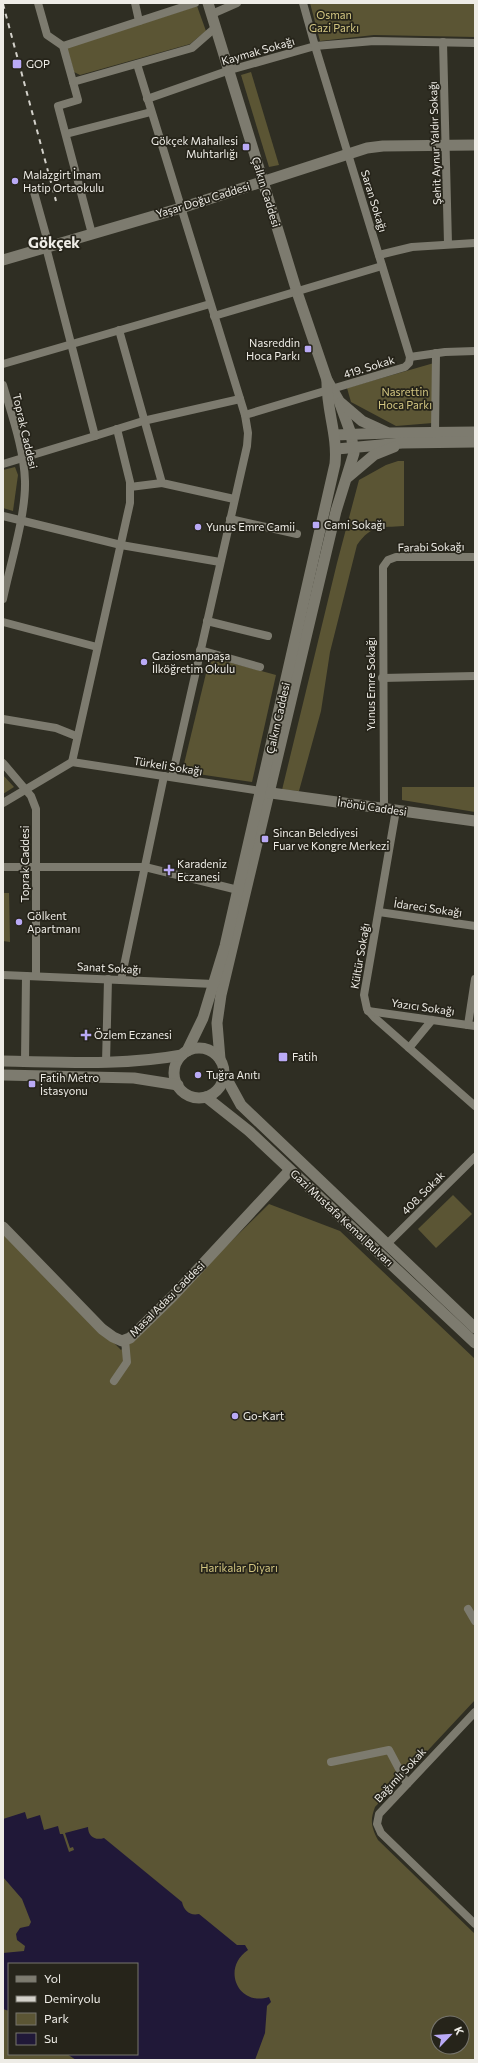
<svg xmlns="http://www.w3.org/2000/svg" width="478" height="2063" font-family="Commissioner,sans-serif">
  <style>
    .green { fill: #5b5534; fill-rule: evenodd }
    .water { fill: #201838 }
    .lines { fill: none; stroke-linecap: round; stroke-linejoin: round }
    .street { stroke: #7d7b6f; stroke-width: 8 }
    .secondary { stroke: #7d7b6f; stroke-width: 11 }
    .rail { stroke: #d3d1ca; stroke-width: 2; stroke-dasharray: 5 5; stroke-linecap: butt }
    .poi-dot { fill: #baaaf6; stroke: #26241a; stroke-width: 1.5 }
    .labels { text-anchor: middle; stroke-width: 3.5; stroke-linejoin: round; paint-order: stroke }
    .park-label { font-size: 11px; fill: #d3c681; stroke: #26241a }
    .street-label { font-size: 11px; fill: #eeece6; stroke: #26241a }
    .poi-label { font-size: 11px; fill: #eeece6; stroke: #26241a; text-anchor: start }
    .district-label { font-size: 15px; font-weight: bold; fill: #eeece6; stroke: #26241a }
  </style>
  <rect width="100%" height="100%" fill="#2f2e23"/>
  <g class="green">
    <polygon points="310,3 475,3 475,37 374,35 320,41"/>
    <polygon points="197,6 206,31 190,44 80,75 74,72 67,48"/>
    <polygon points="251,72 279,165 269,167 241,75"/>
    <polygon points="434,363 433,423 396,426 351,402 347,388"/>
    <path d="M398,461h6v65c-24,2 -32,-2 -47,19l-27,107 -9,59 -22,80 -17,-1 55,-227 22,-83 27,-15z"/>
    <polygon points="15,467 18,475 13,511 3,508 3,470"/>
    <polygon points="210,657 276,675 252,782 184,772 183,768"/>
    <polygon points="3,775 14,787 3,794"/>
    <polygon points="402,787 475,787 475,812 402,800"/>
    <polygon points="3,893 9,893 10,942 3,941"/>
    <polygon points="453,1195 472,1214 436,1248 418,1229"/>
    <path d="M269,1204l71,27 135,128v341l-100,107c-5,13 -4,20 3,33l97,94v126h-472v-830l118,120zM9,1964h128v90h-128zM438,2023h24v24h-24z"/>
  </g>
  <path class="water" d="M25,1812l2,7 13,-4 4,15 14,-4 2,8h3l6,18 5,-2 -1,-3 -3,1 -5,-15 23,-6c0,9 7,14 16,11l78,64c2,9 8,14 17,12l38,31h8l3,5c-27,18 -10,57 21,47l2,5 -4,4 -2,27 -10,27h-179l-9,-6h70v-90h-128v47l-6,-2v-56l21,-2 1,-5 -8,-6 -1,-6 4,-6 9,-2 2,-4 -9,-23 -19,-22v-58z"/>
  <g class="lines">
    <g class="street">
      <polyline points="38,3 47,35 63,46 78,100 58,106 92,234"/>
      <polyline points="135,3 139,21"/>
      <polyline points="212,14 237,3"/>
      <polyline points="443,42 448,244"/>
      <polyline points="63,46 195,3"/>
      <polyline points="137,64 245,415 248,433 247,446 172,777"/>
      <polyline points="73,82 192,48 216,27"/>
      <polyline points="147,99 230,70 315,46 374,41 475,43"/>
      <polyline points="66,134 151,112"/>
      <polyline points="34,192 49,246"/>
      <polyline points="46,247 95,436 143,421 240,399"/>
      <polyline points="379,255 412,247 475,243"/>
      <polyline points="214,316 382,266"/>
      <polyline points="119,330 162,483 234,499"/>
      <polyline points="410,357 445,352 475,351"/>
      <polyline points="3,364 210,304"/>
      <path d="M3,385c9,31 21,64 22,96 1,34 -15,84 -22,118"/>
      <polyline points="245,415 405,367 409,363 410,357 315,46 303,3"/>
      <polyline points="435,433 436,353"/>
      <polyline points="3,464 95,436"/>
      <polyline points="130,487 162,483"/>
      <polyline points="3,516 121,545 220,562"/>
      <polyline points="230,519 297,534"/>
      <polyline points="207,621 268,636"/>
      <polyline points="3,622 97,647"/>
      <polyline points="200,650 260,667"/>
      <polyline points="382,678 475,676"/>
      <polyline points="3,719 56,728 76,736"/>
      <polyline points="72,762 261,791"/>
      <polyline points="3,763 31,796 36,809 36,976"/>
      <polyline points="3,803 72,762 130,503 130,482 117,429"/>
      <polyline points="384,809 383,567 388,560 396,557 475,557"/>
      <polyline points="396,810 364,995 367,1009 375,1018 475,1106"/>
      <polyline points="3,867 145,867 238,890"/>
      <polyline points="379,912 475,926"/>
      <polyline points="3,975 214,984"/>
      <polyline points="121,980 164,776"/>
      <polyline points="368,1011 475,1026"/>
      <polyline points="468,1025 475,979"/>
      <polyline points="409,1048 432,1020"/>
      <polyline points="25,1061 26,976"/>
      <polyline points="106,1063 108,979"/>
      <polyline points="387,1244 475,1157"/>
      <polyline points="114,1381 127,1362 125,1340"/>
      <polyline points="468,1609 475,1621"/>
      <polyline points="475,1712 379,1814 377,1824 381,1833 475,1924"/>
      <polyline points="331,1762 389,1750 407,1784"/>
    </g>
    <g class="secondary">
      <polyline points="208,3 297,292 327,380 339,401 351,434 354,453 336,511 221,995 217,1023 220,1059"/>
      <polyline points="3,260 181,208 367,148 383,146 475,145"/>
      <polyline points="341,403 362,421 386,432"/>
      <polyline points="335,435 389,433 475,432"/>
      <polyline points="337,449 402,443 475,442"/>
      <polyline points="348,477 374,455 394,447"/>
      <polyline points="264,792 475,821"/>
      <circle cx="199" cy="1073" r="25"/>
      <path d="M187,1051l16,-33 22,-72 110,-482c3,-29 -9,-55 -8,-84"/>
      <path d="M3,1061c60,1 119,5 179,-6"/>
      <polyline points="224,1074 241,1105 475,1328"/>
      <polyline points="3,1075 134,1078 178,1085"/>
      <polyline points="206,1097 249,1131 475,1343"/>
      <polyline points="3,1227 102,1329 113,1337 122,1341 130,1338 173,1296 290,1170"/>
    </g>
    <polyline class="rail" points="3,4 56,201"/>
  </g>
  <g class="poi-dot">
    <rect x="12" y="59" width="10" height="10" rx="2"/>
    <rect x="242" y="143" width="8" height="8" rx="2"/>
    <circle cx="15" cy="181" r="4"/>
    <rect x="304" y="345" width="8" height="8" rx="2"/>
    <rect x="312" y="521" width="8" height="8" rx="2"/>
    <circle cx="198" cy="527" r="4"/>
    <circle cx="144" cy="662" r="4"/>
    <rect x="261" y="835" width="8" height="8" rx="2"/>
    <path d="M167 864h4v4h4v4h-4v4h-4v-4h-4v-4h4z"/>
    <circle cx="19" cy="922" r="4"/>
    <path d="M84 1029h4v4h4v4h-4v4h-4v-4h-4v-4h4z"/>
    <rect x="278" y="1052" width="10" height="10" rx="2"/>
    <circle cx="198" cy="1075" r="4"/>
    <rect x="28" y="1080" width="8" height="8" rx="2"/>
    <circle cx="235" cy="1416" r="4"/>
  </g>
  <g class="labels">
    <g class="park-label">
      <text x="334" y="19">Osman<tspan x="334" dy="13">Gazi Parkı</tspan></text>
      <text x="405" y="396">Nasrettin<tspan x="405" dy="13">Hoca Parkı</tspan></text>
      <text x="239" y="1572">Harikalar Diyarı</text>
    </g>
    <g class="street-label">
      <text transform="translate(258 51) rotate(-16)" y="4">Kaymak Sokağı</text>
      <text transform="translate(435 143) rotate(-92)" y="4">Şehit Aynur Yaldır Sokağı</text>
      <text transform="translate(266 192) rotate(73)" y="4">Çalkın Caddesi</text>
      <text transform="translate(203 200) rotate(-17)" y="4">Yaşar Doğu Caddesi</text>
      <text transform="translate(374 201) rotate(73)" y="4">Saran Sokağı</text>
      <text transform="translate(369 367) rotate(-17)" y="4">419. Sokak</text>
      <text transform="translate(25 431) rotate(77)" y="4">Toprak Caddesi</text>
      <text transform="translate(431 547) rotate(-1)" y="4">Farabi Sokağı</text>
      <text transform="translate(371 684) rotate(-90)" y="4">Yunus Emre Sokağı</text>
      <text transform="translate(278 718) rotate(-77)" y="4">Çalkın Caddesi</text>
      <text transform="translate(168 766) rotate(9)" y="4">Türkeli Sokağı</text>
      <text transform="translate(372 807) rotate(8)" y="4">İnönü Caddesi</text>
      <text transform="translate(25 864) rotate(-90)" y="4">Toprak Caddesi</text>
      <text transform="translate(428 908) rotate(8)" y="4">İdareci Sokağı</text>
      <text transform="translate(360 956) rotate(-80)" y="4">Kültür Sokağı</text>
      <text transform="translate(109 968) rotate(3)" y="4">Sanat Sokağı</text>
      <text transform="translate(423 1007) rotate(8)" y="4">Yazıcı Sokağı</text>
      <text transform="translate(423 1193) rotate(-45)" y="4">408. Sokak</text>
      <text transform="translate(342 1218) rotate(43)" y="4">Gazi Mustafa Kemal Bulvarı</text>
      <text transform="translate(167 1299) rotate(-45)" y="4">Masal Adası Caddesi</text>
      <text transform="translate(400 1775) rotate(-47)" y="4">Bağımlı Sokak</text>
    </g>
    <g class="poi-label">
      <text x="26" y="68">GOP</text>
      <text x="238" y="145" text-anchor="end">Gökçek Mahallesi<tspan x="238" dy="13">Muhtarlığı</tspan></text>
      <text x="23" y="179">Malazgirt İmam<tspan x="23" dy="13">Hatip Ortaokulu</tspan></text>
      <text x="300" y="347" text-anchor="end">Nasreddin<tspan x="300" dy="13">Hoca Parkı</tspan></text>
      <text x="324" y="529">Cami Sokağı</text>
      <text x="206" y="531">Yunus Emre Camii</text>
      <text x="152" y="660">Gaziosmanpaşa<tspan x="152" dy="13">İlköğretim Okulu</tspan></text>
      <text x="273" y="837">Sincan Belediyesi<tspan x="273" dy="13">Fuar ve Kongre Merkezi</tspan></text>
      <text x="177" y="868">Karadeniz<tspan x="177" dy="13">Eczanesi</tspan></text>
      <text x="27" y="920">Gölkent<tspan x="27" dy="13">Apartmanı</tspan></text>
      <text x="94" y="1039">Özlem Eczanesi</text>
      <text x="292" y="1061">Fatih</text>
      <text x="206" y="1079">Tuğra Anıtı</text>
      <text x="40" y="1082">Fatih Metro<tspan x="40" dy="13">İstasyonu</tspan></text>
      <text x="243" y="1420">Go-Kart</text>
    </g>
    <g class="district-label">
      <text x="54" y="248">Gökçek</text>
    </g>
  </g>
  <rect width="478" height="2063" fill="none" stroke="#eeece6" stroke-width="8"/>
  <rect x="8" y="1963" width="130" height="92" fill="#26241a" stroke="#76746c"/>
  <rect x="16" y="1976" width="20" height="6" fill="#7d7b6f" stroke="#76746c"/>
  <text x="44" y="1983" font-size="12" fill="#eeece6">Yol</text>
  <rect x="16" y="1996" width="20" height="6" fill="#d3d1ca" stroke="#76746c"/>
  <text x="44" y="2003" font-size="12" fill="#eeece6">Demiryolu</text>
  <rect x="16" y="2013" width="20" height="12" fill="#5b5534" stroke="#76746c"/>
  <text x="44" y="2023" font-size="12" fill="#eeece6">Park</text>
  <rect x="16" y="2033" width="20" height="12" fill="#201838" stroke="#76746c"/>
  <text x="44" y="2043" font-size="12" fill="#eeece6">Su</text>
  <g transform="translate(450 2035) rotate(65)"><circle r="19" fill="#26241a" stroke="#76746c"/>
  <path d="M0-3L7 15L0 10L-7 15Z" fill="#baaaf6"/>
  <text y="-6" font-size="11" font-weight="bold" text-anchor="middle" fill="#eeece6">K</text>
  </g>
</svg>
